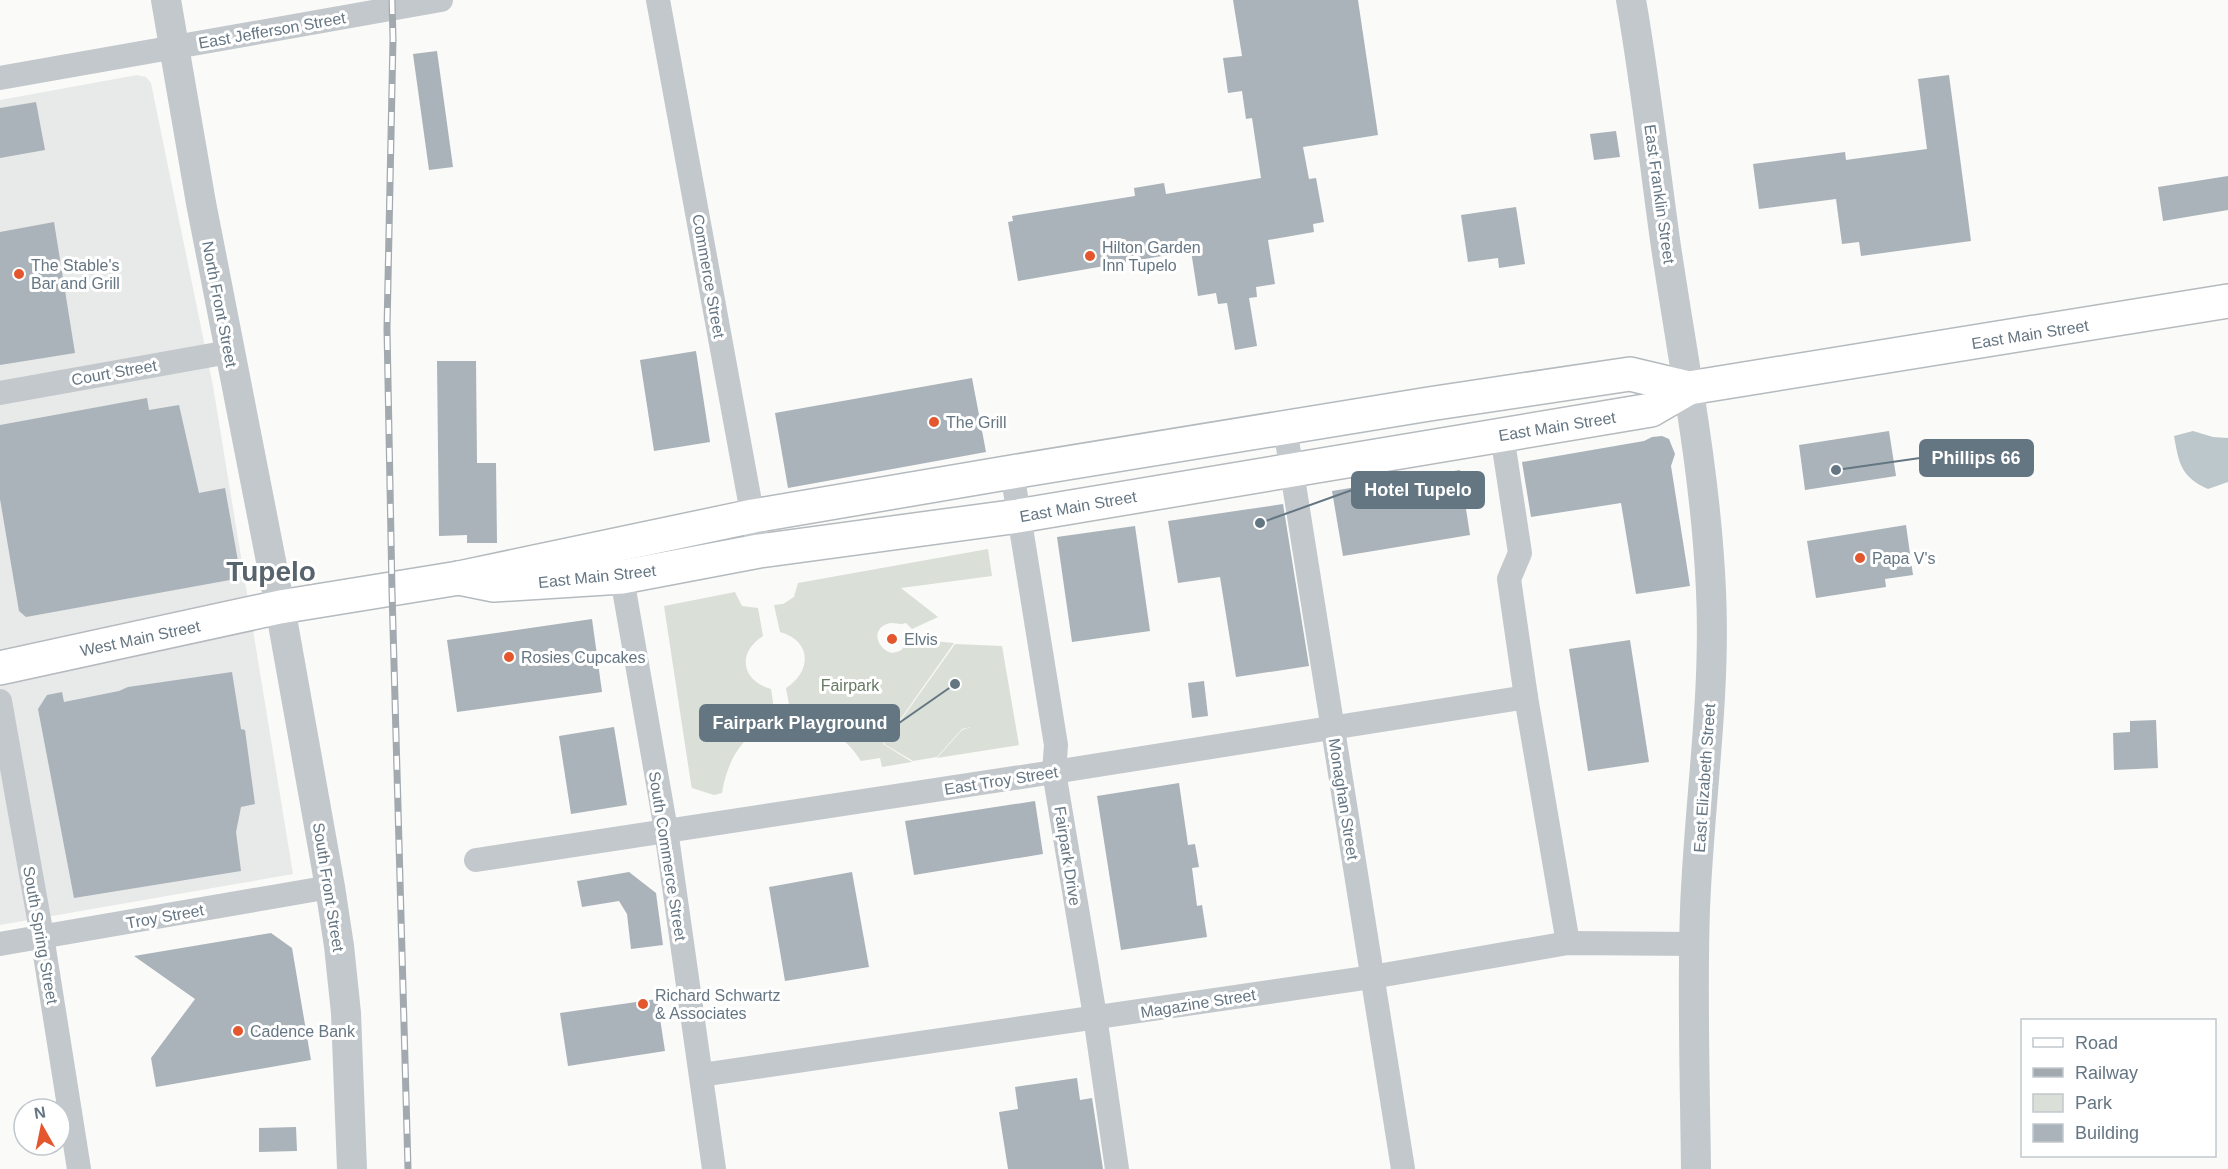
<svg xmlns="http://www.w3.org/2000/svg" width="2228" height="1169" font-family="Helvetica,sans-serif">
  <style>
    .built { fill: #e8e9e9 }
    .green { fill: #dadfd7 }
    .water { fill: #bbc7cb }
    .building { fill: #aab3b9 }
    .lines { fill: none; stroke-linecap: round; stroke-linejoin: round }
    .primary-casing { stroke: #b5babe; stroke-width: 36 }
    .minor { stroke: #c3c8cc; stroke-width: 24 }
    .tertiary { stroke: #c3c8cc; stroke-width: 30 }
    .primary { stroke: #fff; stroke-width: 33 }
    .rail-casing { stroke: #a2aab0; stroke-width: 7 }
    .rail { stroke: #fff; stroke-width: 4.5; stroke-dasharray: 14; stroke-linecap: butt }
    .poi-dot { fill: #e4572e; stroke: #fff; stroke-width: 2 }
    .labels { text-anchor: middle; stroke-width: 6; stroke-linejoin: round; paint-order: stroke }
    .street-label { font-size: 16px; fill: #657683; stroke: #fff }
    .poi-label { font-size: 16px; fill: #657683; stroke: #fff; text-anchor: start }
    .park-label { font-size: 16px; fill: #687a64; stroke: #fff }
    .town-label { font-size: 28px; font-weight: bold; fill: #57646e; stroke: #fff }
    .leader { fill: none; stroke: #657683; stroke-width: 2 }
    .callout-dot { fill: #657683; stroke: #fff; stroke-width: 2 }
    .callout { fill: #657683; stroke: #657683; stroke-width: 2 }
    .callout-label { font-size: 18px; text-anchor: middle; font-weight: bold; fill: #fff }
  </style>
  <rect width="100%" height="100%" fill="#fafaf8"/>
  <polygon class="built" points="137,75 146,77 151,83 213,386 293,874 0,925 0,100"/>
  <g class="green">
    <path d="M988,549l4,27 -91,12 37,29 -26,12 -6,-6c-7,3 -12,-2 -19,1 -17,6 -9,26 5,29l8,-2 5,-5h4l3,-7 42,4 -71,101 29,18 -30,5 -2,-9 -19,3c-16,-25 -39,-41 -69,-40l-6,-33c26,-17 26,-47 -6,-56l-6,-27 9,-1 11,-7 4,-14z"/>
    <path d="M735,592l7,14 16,2 5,28c-27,17 -21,45 8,53l5,33c-33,9 -49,39 -54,71l-8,2 -22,-7 -1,-4 -27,-178z"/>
    <polygon points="955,644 1002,646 1019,745 937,758 962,730 971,727 962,729 937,757 913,761 884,744"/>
  </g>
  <path class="water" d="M2193,431l20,6 15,1v44l-20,7c-27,-12 -29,-25 -34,-53z"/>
  <g class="building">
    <polygon points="1233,0 1358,0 1378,135 1303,147 1309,179 1316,178 1324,222 1313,224 1314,232 1268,240 1275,284 1256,287 1257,297 1249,298 1257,346 1235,350 1227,303 1218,304 1216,293 1198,296 1191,251 1018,281 1008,222 1013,221 1012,216 1135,196 1134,188 1164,183 1166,194 1261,178 1252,118 1246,119 1242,91 1228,93 1223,58 1242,56"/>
    <polygon points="437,51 453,167 429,170 413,54"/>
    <polygon points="1949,75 1971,241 1861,256 1859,242 1842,244 1836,199 1759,209 1753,164 1845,152 1846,160 1927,149 1918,79"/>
    <polygon points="36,102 45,150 0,158 0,108"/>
    <polygon points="1616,131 1620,157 1594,160 1590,134"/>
    <polygon points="2228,176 2228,210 2163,221 2158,187"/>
    <polygon points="1516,207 1525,264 1499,268 1498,258 1468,262 1461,215"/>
    <polygon points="54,222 75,353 0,365 0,232"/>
    <polygon points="696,351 710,442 654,451 640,360"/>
    <polygon points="437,361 476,361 477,463 496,463 497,543 467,543 467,535 439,536"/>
    <polygon points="972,378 986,452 788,488 775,413"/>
    <polygon points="147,398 149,410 179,405 199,493 225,488 241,578 26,617 19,611 0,499 0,425"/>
    <polygon points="1889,431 1896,476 1805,490 1799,445"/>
    <polygon points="1662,436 1669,439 1675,454 1671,466 1690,586 1636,594 1621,503 1531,517 1522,462 1644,441 1652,437"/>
    <polygon points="1460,470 1470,535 1343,556 1332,491"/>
    <polygon points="1283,504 1309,666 1236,677 1220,577 1178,583 1168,521"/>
    <polygon points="1906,525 1913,575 1885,579 1886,587 1816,598 1807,541"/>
    <polygon points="1135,526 1150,631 1072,642 1057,537"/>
    <polygon points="592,619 602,692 457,712 447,640"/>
    <polygon points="1630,640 1649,762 1588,771 1569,649"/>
    <polygon points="232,672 241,729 245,730 255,804 241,807 236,832 241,871 74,898 38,709 47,695 62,692 64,702 119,691 128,687"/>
    <polygon points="1204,681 1208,716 1192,718 1188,683"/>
    <polygon points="2156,720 2158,768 2114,770 2113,733 2130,732 2130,721"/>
    <polygon points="614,727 627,805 571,814 559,736"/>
    <polygon points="1179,783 1188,845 1195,844 1199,867 1192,868 1197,906 1202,905 1207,937 1121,950 1097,796"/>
    <polygon points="1035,801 1043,854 914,875 905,821"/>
    <polygon points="629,872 656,893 663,945 631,949 627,914 619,901 582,907 577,881"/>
    <polygon points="852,872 869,967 785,981 769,887"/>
    <polygon points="271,933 292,948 311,1060 156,1087 151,1058 195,999 134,956"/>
    <polygon points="657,999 665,1051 568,1066 560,1013"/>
    <polygon points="1077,1078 1080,1100 1092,1098 1103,1169 1008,1169 999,1112 1018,1109 1015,1087"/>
    <polygon points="296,1127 297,1151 259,1152 259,1128"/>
  </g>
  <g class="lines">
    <g class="primary-casing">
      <g id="primary">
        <polyline points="459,578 494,585 622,577 759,551 1018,516 1639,412 1651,410 1689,388 2228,301"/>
        <polyline points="0,668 280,607 459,578 753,516 1012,472 1429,404 1630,374 1689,388"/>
      </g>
    </g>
    <g class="minor">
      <polyline points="658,0 759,551"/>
      <polyline points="0,78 441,0"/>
      <polyline points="0,393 229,352"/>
      <polyline points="1285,428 1403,1169"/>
      <polyline points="1502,435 1520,553 1509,579 1526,697 1568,943"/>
      <polyline points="1012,472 1056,745 1054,772 1095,1016 1117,1169"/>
      <polyline points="619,561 666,830 714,1169"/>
      <polyline points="0,701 42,936 79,1169"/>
      <polyline points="476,860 1054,772 1526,697"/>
      <polyline points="0,944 330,887"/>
      <polyline points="701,1075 1372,977 1568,943 1695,944"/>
    </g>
    <g class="tertiary">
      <polyline points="166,0 201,203 280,607 330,887 339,946 346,1013 352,1169"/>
      <path d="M1631,0c14,80 23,160 34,240 17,116 41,233 46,351 5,106 -12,212 -16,318 -3,87 0,174 1,260"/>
    </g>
    <use href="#primary" class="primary"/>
    <g class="rail-casing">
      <polyline id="rail" points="392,0 393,39 387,329 392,591 408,1169"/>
    </g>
    <use href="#rail" class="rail"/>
  </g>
  <g class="poi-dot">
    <circle cx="1090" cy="256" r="6"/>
    <circle cx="19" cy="274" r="6"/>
    <circle cx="934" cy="422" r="6"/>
    <circle cx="1860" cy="558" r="6"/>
    <circle cx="892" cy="639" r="6"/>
    <circle cx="509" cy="657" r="6"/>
    <circle cx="643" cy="1004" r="6"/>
    <circle cx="238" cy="1031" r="6"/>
  </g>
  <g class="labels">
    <g class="street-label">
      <text transform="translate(272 30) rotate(-10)" y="6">East Jefferson Street</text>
      <text transform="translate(1660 194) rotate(82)" y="6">East Franklin Street</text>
      <text transform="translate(709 276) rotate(80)" y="6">Commerce Street</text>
      <text transform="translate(220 304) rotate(79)" y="6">North Front Street</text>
      <text transform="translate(2030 334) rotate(-9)" y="6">East Main Street</text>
      <text transform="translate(114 372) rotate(-10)" y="6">Court Street</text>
      <text transform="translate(1557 426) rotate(-9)" y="6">East Main Street</text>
      <text transform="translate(1078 506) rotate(-10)" y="6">East Main Street</text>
      <text transform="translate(597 576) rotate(-6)" y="6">East Main Street</text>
      <text transform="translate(140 638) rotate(-12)" y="6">West Main Street</text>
      <text transform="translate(1704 778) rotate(-86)" y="6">East Elizabeth Street</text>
      <text transform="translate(1001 780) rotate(-9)" y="6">East Troy Street</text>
      <text transform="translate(1344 799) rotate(81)" y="6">Monaghan Street</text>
      <text transform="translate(668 856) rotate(81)" y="6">South Commerce Street</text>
      <text transform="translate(1068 856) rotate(81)" y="6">Fairpark Drive</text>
      <text transform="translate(329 887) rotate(81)" y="6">South Front Street</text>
      <text transform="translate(165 916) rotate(-10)" y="6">Troy Street</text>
      <text transform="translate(41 935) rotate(80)" y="6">South Spring Street</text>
      <text transform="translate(1198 1003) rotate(-9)" y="6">Magazine Street</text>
    </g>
    <g class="poi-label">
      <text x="1102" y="253">Hilton Garden<tspan x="1102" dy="18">Inn Tupelo</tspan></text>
      <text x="31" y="271">The Stable's<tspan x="31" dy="18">Bar and Grill</tspan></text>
      <text x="946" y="428">The Grill</text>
      <text x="1872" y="564">Papa V's</text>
      <text x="904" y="645">Elvis</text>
      <text x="521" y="663">Rosies Cupcakes</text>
      <text x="655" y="1001">Richard Schwartz<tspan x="655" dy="18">&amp; Associates</tspan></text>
      <text x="250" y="1037">Cadence Bank</text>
    </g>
    <g class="park-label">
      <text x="850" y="691">Fairpark</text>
    </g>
    <g class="town-label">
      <text x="271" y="581">Tupelo</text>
    </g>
  </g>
  <path class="leader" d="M1836 470L1920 458M1260 523L1352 490M955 684L899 723"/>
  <g class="callout-dot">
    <circle cx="1836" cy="470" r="6"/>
    <circle cx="1260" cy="523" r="6"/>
    <circle cx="955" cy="684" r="6"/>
  </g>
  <g class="callout">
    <rect x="1920" y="440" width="113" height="36" rx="6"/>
    <rect x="1352" y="472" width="132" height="36" rx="6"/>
    <rect x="700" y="705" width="199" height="36" rx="6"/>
  </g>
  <g class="callout-label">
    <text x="1976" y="464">Phillips 66</text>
    <text x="1418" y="496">Hotel Tupelo</text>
    <text x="800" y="729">Fairpark Playground</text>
  </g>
  <rect x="2021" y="1019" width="195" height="138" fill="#ffffff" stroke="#c1c8cd" stroke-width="1.5"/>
  <rect x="2033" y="1038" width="30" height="9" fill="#ffffff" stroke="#c1c8cd" stroke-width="1.5"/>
  <text x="2075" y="1049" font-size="18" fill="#657683">Road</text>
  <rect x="2033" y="1068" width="30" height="9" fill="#a2aab0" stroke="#c1c8cd" stroke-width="1.5"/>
  <text x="2075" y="1079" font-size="18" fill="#657683">Railway</text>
  <rect x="2033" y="1094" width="30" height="18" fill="#dadfd7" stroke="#c1c8cd" stroke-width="1.5"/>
  <text x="2075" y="1109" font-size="18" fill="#657683">Park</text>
  <rect x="2033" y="1124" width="30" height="18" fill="#aab3b9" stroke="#c1c8cd" stroke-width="1.5"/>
  <text x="2075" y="1139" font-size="18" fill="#657683">Building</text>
  <g transform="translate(42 1127) rotate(351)"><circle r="28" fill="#ffffff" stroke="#c1c8cd" stroke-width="1.5"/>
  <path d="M0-4.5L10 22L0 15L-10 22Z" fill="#e4572e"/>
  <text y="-9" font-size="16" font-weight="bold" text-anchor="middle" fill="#657683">N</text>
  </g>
</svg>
